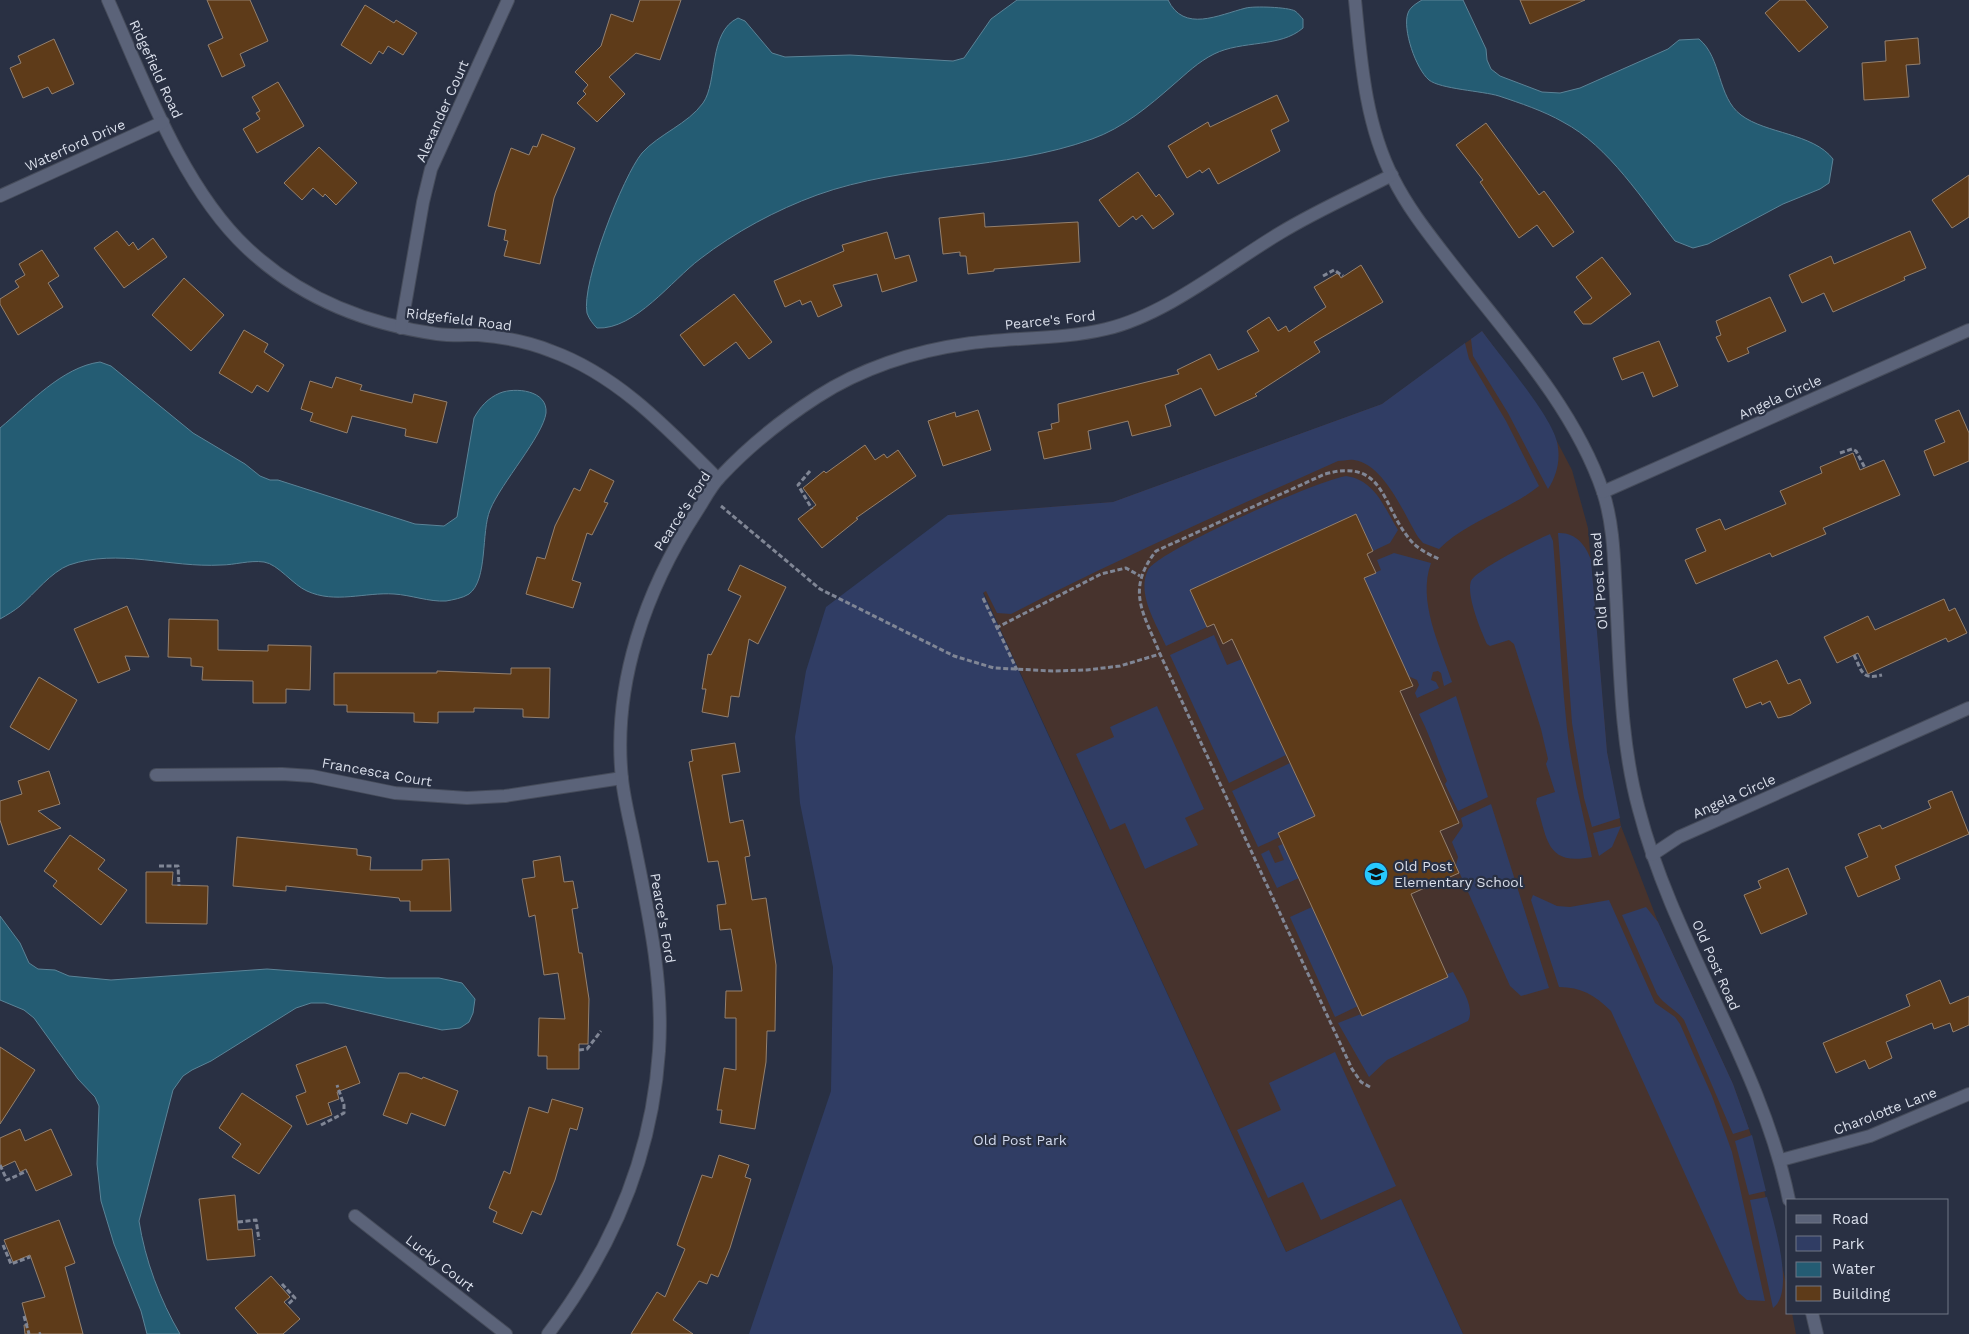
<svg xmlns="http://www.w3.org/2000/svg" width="1969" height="1334" font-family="'Work Sans',sans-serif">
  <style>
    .education { fill: #47332d }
    .green { fill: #303d64 }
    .water { fill: #245c73; stroke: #5b8397 }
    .building { fill: #5e3b19; stroke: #94806e }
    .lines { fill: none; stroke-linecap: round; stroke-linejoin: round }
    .minor-casing { stroke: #464c5b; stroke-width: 14 }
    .path { stroke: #808695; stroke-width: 3; stroke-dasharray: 5 2.5; stroke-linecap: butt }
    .minor { stroke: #5b6379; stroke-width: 12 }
    .labels { text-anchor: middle; stroke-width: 4.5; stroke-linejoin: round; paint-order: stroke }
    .street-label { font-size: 14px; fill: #dadfeb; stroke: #293043 }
    .poi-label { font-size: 14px; fill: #dadfeb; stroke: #293043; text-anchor: start }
    .park-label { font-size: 14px; fill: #d1d9ed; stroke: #293043 }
  </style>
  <rect width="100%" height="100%" fill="#293043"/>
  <polygon class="education" points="1482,331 1540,409 1572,470 1588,528 1607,752 1621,826 1658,922 1733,1084 1751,1135 1788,1291 1788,1313 1792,1313 1796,1334 1463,1334 1401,1199 1286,1252 948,515 1113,502 1382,404"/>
  <g class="green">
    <path d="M1482,331c18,25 69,84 75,111 4,17 0,33 -9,47l-40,-76 -35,-57 -2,-17z"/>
    <path d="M1465,343l4,16 37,62 33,65c-31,25 -72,35 -100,63l-16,-6 -5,-6c-14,-23 -34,-73 -64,-77 -5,-1 -11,1 -16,1 -110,49 -220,98 -327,153l-14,-1 -11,-22 -3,2 303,659 115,-53 62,135h-714l82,-243 2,-124 -33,-164 -5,-66 11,-66 20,-64 122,-92 165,-13 269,-98z"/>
    <path d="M1346,476c29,4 38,31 52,54l-8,13 -17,8 -17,-37 -166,76 17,37 -41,19c-9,-21 -30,-52 -18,-76 11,-20 171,-90 198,-94z"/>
    <path d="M1558,533c17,-1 28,12 33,27l16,192 13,66 -28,9 -8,-29 -12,-75z"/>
    <path d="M1550,534l3,7c5,59 7,119 13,178 4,47 17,92 26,138 -47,9 -44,-18 -56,-54l1,-5 18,-6 -9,-28 2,-5 -7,-30 -27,-85 -5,-4 -19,6 -3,-2c-6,-13 -21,-49 -16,-63 5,-11 65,-41 79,-47z"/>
    <path d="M1394,553l37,10c-14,38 9,83 21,119l-8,4 -3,-13 -3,-2 -5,1 -2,8 5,2 3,6 -22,10 -2,-5 4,-8 -2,-5 -9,-4 -44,-98 17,-8 -4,-10z"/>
    <polygon points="1214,635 1227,665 1242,659 1286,755 1229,783 1170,655"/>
    <path d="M1456,696l32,101 -30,14 -13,-27 2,-3c-10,-22 -17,-46 -28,-67z"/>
    <polygon points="1157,706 1204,809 1185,818 1198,845 1145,869 1125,823 1110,830 1076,754 1114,737 1110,727"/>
    <polygon points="1290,763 1315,816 1279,833 1280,837 1258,847 1232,791"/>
    <polygon points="1491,804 1549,988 1521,996 1510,986 1456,865 1458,857 1452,842 1463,826 1461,818"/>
    <polygon points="1621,826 1612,847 1599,856 1593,833"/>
    <polygon points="1283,844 1299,878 1277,888 1261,854 1269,850 1275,863 1284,860 1278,846"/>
    <path d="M1533,895l24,11 13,1 39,-7 46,103 20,14 5,7 32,72 20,56 33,149 -18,-1 -8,-7 -128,-282c-16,-16 -30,-24 -52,-24l-28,-87z"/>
    <polygon points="1312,907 1358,1006 1335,1017 1290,917"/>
    <path d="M1646,907l12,15 75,162 16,45 -16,5 -49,-114c-8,-11 -20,-15 -27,-26l-35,-79z"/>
    <path d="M1453,972c6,12 23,35 15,49l-81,39 -18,17 -31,-54 23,-9 1,2 86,-39 -1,-3z"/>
    <polygon points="1335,1052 1396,1186 1321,1220 1303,1182 1268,1198 1237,1130 1281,1110 1269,1083"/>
    <polygon points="1752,1135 1766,1191 1749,1195 1735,1141"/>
    <path d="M1767,1197c6,23 29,95 6,111l-23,-108z"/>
  </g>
  <g class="water">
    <path d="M1017,0h151c16,33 50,15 78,8 8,-2 42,-1 49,3 3,2 6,6 8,8v9c-23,20 -61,12 -89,26 -16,8 -27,19 -41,31 -24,21 -50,43 -81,54 -89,32 -186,24 -275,56 -41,15 -82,37 -117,64 -28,21 -65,71 -103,69 -4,-4 -8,-9 -10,-15 -6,-30 36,-137 55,-160 17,-19 46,-29 61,-50 15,-21 5,-71 35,-85l7,3 27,32 13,4 65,-2 103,6 11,-3 27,-39z"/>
    <path d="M1422,0h41l23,49 1,11 4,9 9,7 42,16 18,1 20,-5 88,-39 11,-9 20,-1c23,19 18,58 42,76 25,19 72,18 92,44l-4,24 -9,6 -37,15 -75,40 -15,4 -18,-7c-32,-40 -66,-95 -112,-119 -19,-11 -43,-19 -64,-26 -16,-5 -59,-7 -70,-16 -13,-11 -27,-51 -21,-67 2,-6 9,-10 14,-13z"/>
    <path d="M100,362l11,4 82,67 52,31 15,12 10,4h8l137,44 29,2 13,-9 17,-99c6,-11 14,-20 26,-25 15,-6 48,-3 46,20 -3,23 -45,70 -56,97 -9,22 -2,70 -21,84 -6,4 -17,6 -23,7 -17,1 -35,-6 -52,-7 -29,-2 -59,10 -87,-3 -14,-6 -29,-27 -43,-29 -15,-2 -29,3 -43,3 -51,3 -103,-17 -152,0 -18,7 -34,28 -49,41 -6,5 -13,9 -20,13v-191c29,-24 62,-61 100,-66z"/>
    <path d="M0,916l20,27 9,20 9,6 17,1 14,6 42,4 156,-11 120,9h52l23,5 13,16 -2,14 -4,9 -9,6 -18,2 -117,-27h-14l-15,5 -85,53 -19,9 -9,6 -10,14 -34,131c6,39 21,79 41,113h-33l-6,-23 -27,-67 -13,-43 -4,-37 2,-58 -4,-9 -17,-18 -44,-61 -10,-8 -24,-10z"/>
  </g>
  <g class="building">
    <polygon points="207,0 250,0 268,41 240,54 245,66 222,77 208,45 223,38"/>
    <polygon points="640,0 681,0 660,60 636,53 609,77 625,94 597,122 577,103 586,94 583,91 588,85 575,72 601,46 611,14 633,22"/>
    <polygon points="1520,0 1585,0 1530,24"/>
    <polygon points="1780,0 1805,0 1828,27 1799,52 1765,13"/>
    <polygon points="365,5 394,23 396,20 417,33 403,55 388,46 383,54 379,51 371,64 341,45"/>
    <polygon points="1918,38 1920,64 1906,65 1909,97 1864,100 1862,63 1886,61 1885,41"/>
    <polygon points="54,39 74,84 52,94 48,87 23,98 10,68 21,63 18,56"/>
    <polygon points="278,82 304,126 257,153 243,129 260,119 256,113 260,111 252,97"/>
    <polygon points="1277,95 1289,121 1271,130 1280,151 1218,184 1209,168 1202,173 1200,170 1187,178 1168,146 1208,122 1210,127"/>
    <polygon points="1486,123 1539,195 1544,191 1574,232 1553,247 1537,225 1519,238 1480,182 1483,180 1456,145"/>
    <polygon points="542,134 575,148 554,198 540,264 504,256 508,241 504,240 506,230 488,226 495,193 511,148 529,155 533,146 537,147"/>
    <polygon points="319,147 357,183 336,205 325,194 323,197 313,188 302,200 284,183"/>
    <polygon points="1138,172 1156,197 1159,194 1174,214 1153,229 1142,215 1136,220 1133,216 1119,227 1099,200"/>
    <polygon points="1969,175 1969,217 1952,228 1932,200"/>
    <polygon points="984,213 985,227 1078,222 1080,262 994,269 994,271 968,274 966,256 960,256 960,252 943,254 939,218"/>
    <polygon points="117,231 129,246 133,242 138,250 153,238 167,257 124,288 94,248"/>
    <polygon points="1910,231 1926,268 1904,277 1905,280 1833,312 1824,293 1802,303 1789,275 1831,256 1834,264"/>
    <polygon points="887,232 895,259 909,255 917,281 882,292 877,274 833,285 842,306 818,317 811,301 802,305 800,300 785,307 774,281 844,251 842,245"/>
    <polygon points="42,250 59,276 48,283 63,307 18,335 0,304 0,299 19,287 15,281 25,275 19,264"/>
    <polygon points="1602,257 1631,294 1591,324 1583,324 1574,312 1592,298 1576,277"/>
    <polygon points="1361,265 1383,302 1314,342 1320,352 1255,394 1257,396 1215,416 1201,388 1165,405 1171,426 1132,436 1128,421 1088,431 1091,449 1044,459 1038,432 1052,429 1051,424 1059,422 1058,404 1179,374 1177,370 1210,354 1218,370 1259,351 1247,331 1269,317 1278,331 1286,326 1289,332 1326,307 1314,287 1338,273 1341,278"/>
    <polygon points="184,278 224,315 191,351 152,315"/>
    <polygon points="734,294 772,342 749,359 736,342 704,366 680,335"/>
    <polygon points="1770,297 1786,331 1747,348 1749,353 1728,362 1716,337 1721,335 1716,321"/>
    <polygon points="244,330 268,344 264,352 284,365 268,392 257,385 252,393 219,373"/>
    <polygon points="1659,341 1678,386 1653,397 1643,372 1622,380 1613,358"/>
    <polygon points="336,377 362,385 360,390 412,403 414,394 447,402 437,443 405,436 406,429 352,416 347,433 310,421 313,413 301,409 310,381 332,388"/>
    <polygon points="978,410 991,450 943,466 928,421 955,412 956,417"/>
    <polygon points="1959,410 1969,433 1969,461 1934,476 1924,451 1945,442 1935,420"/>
    <polygon points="865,445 875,460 884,454 887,458 898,450 916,476 856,518 858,519 822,548 798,519 816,505 803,488 824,471 826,473"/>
    <polygon points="1853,453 1860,470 1884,460 1900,495 1823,528 1826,534 1772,557 1770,553 1696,584 1685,560 1706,551 1696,529 1720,519 1725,530 1786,504 1780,491 1822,473 1820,467"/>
    <polygon points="590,469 614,481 604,502 608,503 592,535 587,533 572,580 581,583 573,608 526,594 537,557 545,559 555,526 574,488 580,491"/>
    <polygon points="1356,514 1373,551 1367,554 1376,573 1364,578 1413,686 1400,691 1459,823 1440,831 1459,873 1411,894 1448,977 1362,1016 1278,833 1315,816 1232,639 1223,644 1214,624 1207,627 1190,590"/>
    <polygon points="740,565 786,587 758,644 749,639 739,697 731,696 728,717 702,712 706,689 702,689 708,654 711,655 741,596 728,590"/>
    <polygon points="1944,599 1949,611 1955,608 1967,633 1948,642 1946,638 1868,674 1858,653 1837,663 1824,637 1868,616 1875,630"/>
    <polygon points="127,606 149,657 125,656 130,670 98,683 74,629"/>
    <polygon points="169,619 218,620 218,650 268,651 268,645 311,646 310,690 286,689 286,703 253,703 253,681 202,680 203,667 191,666 191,658 168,657"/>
    <polygon points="1777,660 1788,684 1800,679 1811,703 1791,715 1778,718 1770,701 1762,705 1761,702 1746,708 1733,679"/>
    <polygon points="511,668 550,668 549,718 523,717 523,709 474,708 474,712 438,712 438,723 414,722 414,713 347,712 347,705 334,705 334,673 437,673 437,671 511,674"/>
    <polygon points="39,677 77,700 49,750 10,727"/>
    <polygon points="735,743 740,772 722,775 730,823 743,820 750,856 745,857 752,900 766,898 776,965 775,1031 767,1031 766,1062 755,1129 720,1123 722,1110 717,1110 724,1068 736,1070 736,1018 725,1018 726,991 742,991 731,929 720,930 717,905 726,904 718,861 708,862 689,762 693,761 691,750"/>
    <polygon points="49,771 60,804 38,811 61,828 8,845 0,820 0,801 22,794 18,781"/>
    <polygon points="1952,791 1969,834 1895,866 1900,879 1858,897 1845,867 1868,857 1858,834 1880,825 1882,829 1931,808 1928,801"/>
    <polygon points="70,835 105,860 98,869 127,890 101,925 53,886 57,881 44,871"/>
    <polygon points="237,837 357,849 357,855 371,857 370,870 422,870 422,860 449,859 451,911 410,911 410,901 400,901 399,898 286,886 286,891 233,886"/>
    <polygon points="560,856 564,882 573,881 578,908 572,909 579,953 582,953 589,999 588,1044 579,1044 579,1069 547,1069 547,1056 538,1056 539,1018 565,1019 558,973 544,975 535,915 529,917 522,879 535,877 533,861"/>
    <polygon points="1788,868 1807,914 1761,934 1744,895 1761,888 1758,881"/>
    <polygon points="146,872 173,872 172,885 208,886 207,924 146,923"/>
    <polygon points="1940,980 1950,1004 1969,996 1969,1025 1953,1032 1950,1023 1934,1029 1932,1023 1886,1042 1892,1058 1869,1069 1865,1060 1836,1073 1823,1043 1910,1006 1906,995"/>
    <polygon points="346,1046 360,1083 337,1092 339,1099 328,1103 332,1115 307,1125 296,1096 306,1092 296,1065"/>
    <polygon points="0,1047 35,1070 0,1124"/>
    <polygon points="399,1073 407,1073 422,1079 423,1077 458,1091 445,1126 411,1113 407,1124 383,1115"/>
    <polygon points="242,1093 292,1126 259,1174 232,1157 241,1144 219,1128"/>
    <polygon points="552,1099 583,1108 577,1130 570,1128 555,1180 541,1215 532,1211 522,1234 493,1222 497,1212 489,1208 504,1171 510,1174 529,1107 548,1113"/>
    <polygon points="20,1129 25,1141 51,1129 72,1175 36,1191 26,1169 20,1172 15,1161 0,1168 0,1138"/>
    <polygon points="719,1155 749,1165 745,1177 751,1179 730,1248 718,1277 711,1274 707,1284 699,1281 673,1320 693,1334 631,1334 657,1292 665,1297 685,1249 677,1245 702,1175 712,1178"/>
    <polygon points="235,1195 238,1230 252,1229 255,1256 207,1260 199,1199"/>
    <polygon points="59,1220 75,1263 65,1267 83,1334 25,1334 24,1325 28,1325 22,1303 45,1297 30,1255 13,1262 4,1240"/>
    <polygon points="271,1276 290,1297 284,1302 300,1319 283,1334 258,1334 235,1308"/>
  </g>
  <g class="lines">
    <g class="minor-casing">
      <g id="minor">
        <path d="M108,0c36,81 74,187 139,248 53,50 119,76 190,86 14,2 28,1 41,1 24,2 51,7 73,16 67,24 118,79 167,128"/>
        <path d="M1355,0c6,61 10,123 38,178 15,30 35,55 55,81 55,71 126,147 155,233 11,33 11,70 13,104 4,71 4,145 23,214 35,135 122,253 150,390"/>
        <polyline points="0,196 163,122"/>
        <polyline points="401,328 423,202 431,169 508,0"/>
        <polyline points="1603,492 1969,330"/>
        <polyline points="156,775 282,774 312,776 395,793 467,798 505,796 622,778"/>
        <polyline points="1652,855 1679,837 1969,708"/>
        <polyline points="1781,1160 1870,1136 1969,1094"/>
        <polyline points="355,1216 506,1334"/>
        <polyline points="1812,1313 1817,1334"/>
        <path d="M548,1334c64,-84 104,-176 111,-283 5,-72 -12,-144 -26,-214 -4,-19 -9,-39 -11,-58 -10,-95 24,-190 75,-268 7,-11 14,-25 23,-34 28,-30 63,-58 97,-80 43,-28 97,-46 148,-53 46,-7 95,-4 141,-15 60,-14 122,-65 174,-96 36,-22 75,-39 112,-58"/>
      </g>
    </g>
    <g class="path">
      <polyline points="1323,276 1334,270 1343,276"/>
      <polyline points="1840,453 1852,449 1856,451 1865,468"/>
      <polyline points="810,471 798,485 812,509"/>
      <polyline points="721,506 820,589 954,656 994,668 1053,671 1087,670 1120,666 1160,654"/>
      <polyline points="983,598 1017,670"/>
      <polyline points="996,628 1101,574 1126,568 1140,576"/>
      <path d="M1854,655c8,16 7,25 28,20"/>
      <polyline points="159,866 178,866 179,886"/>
      <polyline points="579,1050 587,1049 601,1031"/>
      <path d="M1370,1087l-9,-5 -9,-13 -192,-415c-16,-41 -35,-63 -4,-103l169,-77c62,-17 56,35 88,69 7,7 17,12 26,16"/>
      <polyline points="321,1125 344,1113 344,1105 337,1085"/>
      <polyline points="0,1165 7,1180 27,1171"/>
      <polyline points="238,1222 256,1220 259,1240"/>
      <polyline points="3,1245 11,1264 30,1257"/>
      <polyline points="282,1284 295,1298 287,1305"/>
      <polyline points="24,1316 29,1334"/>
      <polyline points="39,1334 41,1333"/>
    </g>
    <use href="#minor" class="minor"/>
  </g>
  <defs>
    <g id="school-disc" transform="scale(1.25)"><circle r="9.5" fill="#27c8ff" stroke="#293043"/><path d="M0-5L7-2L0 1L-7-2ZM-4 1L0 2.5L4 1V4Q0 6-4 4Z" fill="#111"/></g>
  </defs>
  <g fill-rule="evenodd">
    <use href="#school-disc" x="1376" y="874"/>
  </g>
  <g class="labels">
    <g class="street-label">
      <text transform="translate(156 69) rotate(65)" y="5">Ridgefield Road</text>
      <text transform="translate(442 111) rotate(-66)" y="5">Alexander Court</text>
      <text transform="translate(75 145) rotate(-24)" y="5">Waterford Drive</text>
      <text transform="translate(459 319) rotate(7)" y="5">Ridgefield Road</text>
      <text transform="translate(1050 320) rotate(-6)" y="5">Pearce's Ford</text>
      <text transform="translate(1780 397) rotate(-24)" y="5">Angela Circle</text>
      <text transform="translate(682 511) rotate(-57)" y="5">Pearce's Ford</text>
      <text transform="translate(1599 581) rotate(-94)" y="5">Old Post Road</text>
      <text transform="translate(377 772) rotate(10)" y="5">Francesca Court</text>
      <text transform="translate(1734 796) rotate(-24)" y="5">Angela Circle</text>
      <text transform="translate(663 918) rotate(80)" y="5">Pearce's Ford</text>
      <text transform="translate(1716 965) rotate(66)" y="5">Old Post Road</text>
      <text transform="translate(1885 1111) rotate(-21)" y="5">Charolotte Lane</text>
      <text transform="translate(440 1263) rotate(38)" y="5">Lucky Court</text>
    </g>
    <g class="poi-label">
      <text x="1394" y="871">Old Post<tspan x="1394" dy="16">Elementary School</tspan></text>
    </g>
    <g class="park-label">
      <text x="1020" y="1145">Old Post Park</text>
    </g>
  </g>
  <rect x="1786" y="1199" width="162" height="115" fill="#293043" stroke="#707686"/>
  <rect x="1796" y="1215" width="25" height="8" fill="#5b6379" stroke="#707686"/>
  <text x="1832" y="1224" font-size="15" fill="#dadfeb">Road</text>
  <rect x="1796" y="1236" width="25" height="15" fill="#303d64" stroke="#707686"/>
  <text x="1832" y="1249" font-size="15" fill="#dadfeb">Park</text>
  <rect x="1796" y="1262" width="25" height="15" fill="#245c73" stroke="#707686"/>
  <text x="1832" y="1274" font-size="15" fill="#dadfeb">Water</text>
  <rect x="1796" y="1286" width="25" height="15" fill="#5e3b19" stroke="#707686"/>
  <text x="1832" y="1299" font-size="15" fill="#dadfeb">Building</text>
</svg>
